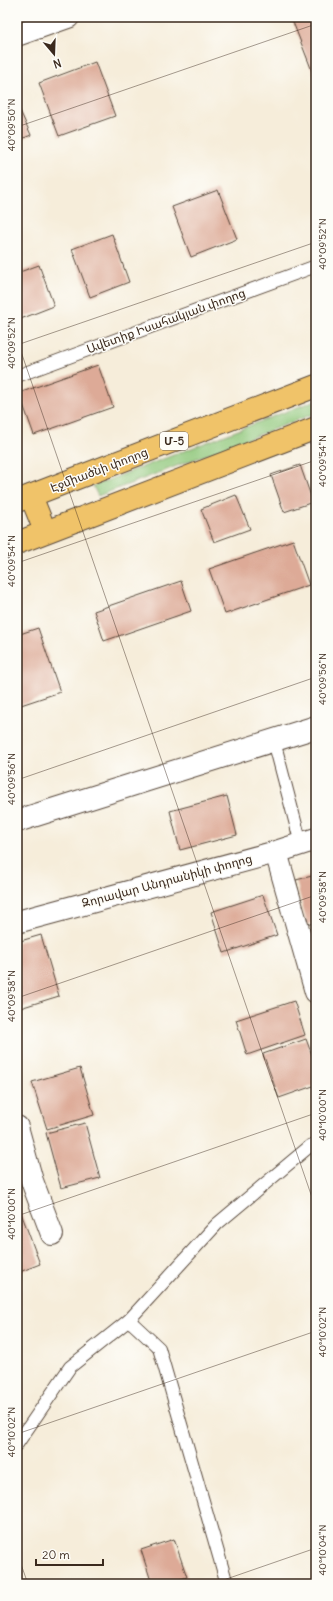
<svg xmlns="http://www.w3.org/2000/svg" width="333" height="1601" font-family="Delius,'Noto Sans Armenian',sans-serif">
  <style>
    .green { fill: #8fc77a; stroke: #65784c }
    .building { fill: #ddaa97 }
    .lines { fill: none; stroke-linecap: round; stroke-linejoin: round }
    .service-casing { stroke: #57473a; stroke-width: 14 }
    .minor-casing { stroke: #57473a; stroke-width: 24 }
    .trunk-casing { stroke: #57473a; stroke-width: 24 }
    .service { stroke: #fff; stroke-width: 12 }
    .minor { stroke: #fff; stroke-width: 22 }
    .trunk { stroke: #f0c369; stroke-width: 22 }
    .ticks { fill: none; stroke: #3b2a1e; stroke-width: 1; stroke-opacity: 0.45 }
    .labels { text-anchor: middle; stroke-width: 3; stroke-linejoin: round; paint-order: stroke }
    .shield { fill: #fdfcf7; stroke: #75695f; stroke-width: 1 }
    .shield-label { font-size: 11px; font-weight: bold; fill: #3b2a1e }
    .street-label { font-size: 12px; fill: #3b2a1e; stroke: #fdfcf7 }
    .neatline { fill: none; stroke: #3b2a1e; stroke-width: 1.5 }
    .ticks-label { font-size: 10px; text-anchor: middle; fill: #3b2a1e }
  </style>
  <rect width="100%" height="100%" fill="#fdfcf7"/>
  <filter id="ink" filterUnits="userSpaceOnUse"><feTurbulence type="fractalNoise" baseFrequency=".025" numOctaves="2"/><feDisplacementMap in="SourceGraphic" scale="8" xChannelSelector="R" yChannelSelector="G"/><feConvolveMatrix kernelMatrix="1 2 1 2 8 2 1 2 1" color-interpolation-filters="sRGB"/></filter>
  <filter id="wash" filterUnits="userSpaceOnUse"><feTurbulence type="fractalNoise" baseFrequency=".012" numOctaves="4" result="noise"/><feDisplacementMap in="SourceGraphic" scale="16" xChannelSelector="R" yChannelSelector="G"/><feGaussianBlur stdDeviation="0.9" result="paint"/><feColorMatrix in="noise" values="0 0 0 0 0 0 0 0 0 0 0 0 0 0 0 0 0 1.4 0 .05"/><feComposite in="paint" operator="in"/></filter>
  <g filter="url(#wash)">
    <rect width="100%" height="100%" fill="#f6edda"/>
    <polygon class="green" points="316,400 316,413 98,496 93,486"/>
    <g id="blocks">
      <g class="building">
        <polygon points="291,17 316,17 316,81"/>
        <polygon points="95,62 115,116 59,136 39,83"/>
        <polygon points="17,104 31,135 17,141"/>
        <polygon points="218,190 237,239 191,257 172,207"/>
        <polygon points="112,234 129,282 90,297 72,249"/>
        <polygon points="39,265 54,306 18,320 17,273"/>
        <polygon points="98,365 113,407 34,435 19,393"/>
        <polygon points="300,465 313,502 284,512 271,475"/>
        <polygon points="236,495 250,529 214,542 201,509"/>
        <polygon points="293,540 309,585 225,614 209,569"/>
        <polygon points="181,581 191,611 104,641 94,611"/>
        <polygon points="38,628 60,692 21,705 17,694 17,635"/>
        <polygon points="227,796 237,835 180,850 170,811"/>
        <polygon points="316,875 316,922 307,925 296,880"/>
        <polygon points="263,895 277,935 224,953 211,912"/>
        <polygon points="41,935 59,996 17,1009 17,942"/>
        <polygon points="294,1001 305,1035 247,1055 236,1020"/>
        <polygon points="306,1039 316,1066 316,1085 279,1098 263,1054"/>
        <polygon points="80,1068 94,1115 47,1129 32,1082"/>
        <polygon points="85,1123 100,1178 61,1188 46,1133"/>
        <polygon points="17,1202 40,1264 17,1273"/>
        <polygon points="174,1539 187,1577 166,1584 152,1584 141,1550"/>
      </g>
    </g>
  </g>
  <g filter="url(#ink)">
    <use href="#blocks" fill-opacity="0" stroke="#57473a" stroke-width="1"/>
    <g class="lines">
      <g class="service-casing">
        <g id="service">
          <polyline points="17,376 316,266"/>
          <polyline points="274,741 301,844"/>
          <polyline points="129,1320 159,1348 227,1584"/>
          <polyline points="17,1444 70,1367 129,1320 217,1224 310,1146 316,1144"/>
        </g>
      </g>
      <g class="minor-casing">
        <g id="minor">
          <polyline points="17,35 68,17"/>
          <polyline points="17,821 316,727"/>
          <polyline points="276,852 316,992"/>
          <polyline points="17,922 276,852 316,839"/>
          <polyline points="17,1127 32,1181 52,1234"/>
        </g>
      </g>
      <g class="trunk-casing">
        <g id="trunk">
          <polyline points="31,496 45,531"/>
          <polyline points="17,501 316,386"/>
          <polyline points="17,543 316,428"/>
        </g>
      </g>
      <use href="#service" class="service"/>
      <use href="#minor" class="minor"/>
      <use href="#trunk" class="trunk"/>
    </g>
  </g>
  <path class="ticks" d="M17,127l299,-103M17,340l299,869M17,345l299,-103M17,563l299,-103M17,780l299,-103M17,998l299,-103M17,1216l299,-103M17,1434l299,-103M17,1553l11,31M212,1584l104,-36"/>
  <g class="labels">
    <rect class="shield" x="160" y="432" width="28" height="18" rx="3"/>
    <g class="shield-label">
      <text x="174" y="445">Մ-5</text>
    </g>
    <g class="street-label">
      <text transform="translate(166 321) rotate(-20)" y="4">Ավետիք Իսահակյան փողոց</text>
      <text transform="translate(99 470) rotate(-21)" y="4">Էջմիածնի փողոց</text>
      <text transform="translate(167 881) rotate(-15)" y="4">Զորավար Անդրանիկի փողոց</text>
    </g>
  </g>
  <rect width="333" height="1601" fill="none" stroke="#fdfcf7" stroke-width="44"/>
  <g transform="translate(54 54) rotate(161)" stroke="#fdfcf7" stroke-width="3" paint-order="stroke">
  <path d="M0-3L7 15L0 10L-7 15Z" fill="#3b2a1e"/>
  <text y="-6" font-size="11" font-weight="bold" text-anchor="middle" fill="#3b2a1e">N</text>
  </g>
  <path d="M36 1559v6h67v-6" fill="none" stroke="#3b2a1e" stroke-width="2"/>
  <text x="42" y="1559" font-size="12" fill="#3b2a1e" stroke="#fdfcf7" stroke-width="3" paint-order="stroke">20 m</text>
  <rect x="22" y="22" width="289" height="1557" class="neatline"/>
  <g class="ticks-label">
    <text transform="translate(11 125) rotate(-90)" y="4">40°09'50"N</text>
    <text transform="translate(322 244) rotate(-90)" y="4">40°09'52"N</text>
    <text transform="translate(11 343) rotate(-90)" y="4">40°09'52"N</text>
    <text transform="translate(322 461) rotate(-90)" y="4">40°09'54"N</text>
    <text transform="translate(11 561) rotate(-90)" y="4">40°09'54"N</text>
    <text transform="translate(322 679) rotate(-90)" y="4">40°09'56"N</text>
    <text transform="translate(11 779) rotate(-90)" y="4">40°09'56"N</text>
    <text transform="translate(322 897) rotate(-90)" y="4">40°09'58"N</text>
    <text transform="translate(11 996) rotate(-90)" y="4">40°09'58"N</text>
    <text transform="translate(322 1115) rotate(-90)" y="4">40°10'00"N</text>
    <text transform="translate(11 1214) rotate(-90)" y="4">40°10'00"N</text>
    <text transform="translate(322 1332) rotate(-90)" y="4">40°10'02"N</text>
    <text transform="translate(11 1432) rotate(-90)" y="4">40°10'02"N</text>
    <text transform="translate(322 1550) rotate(-90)" y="4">40°10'04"N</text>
  </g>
</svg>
